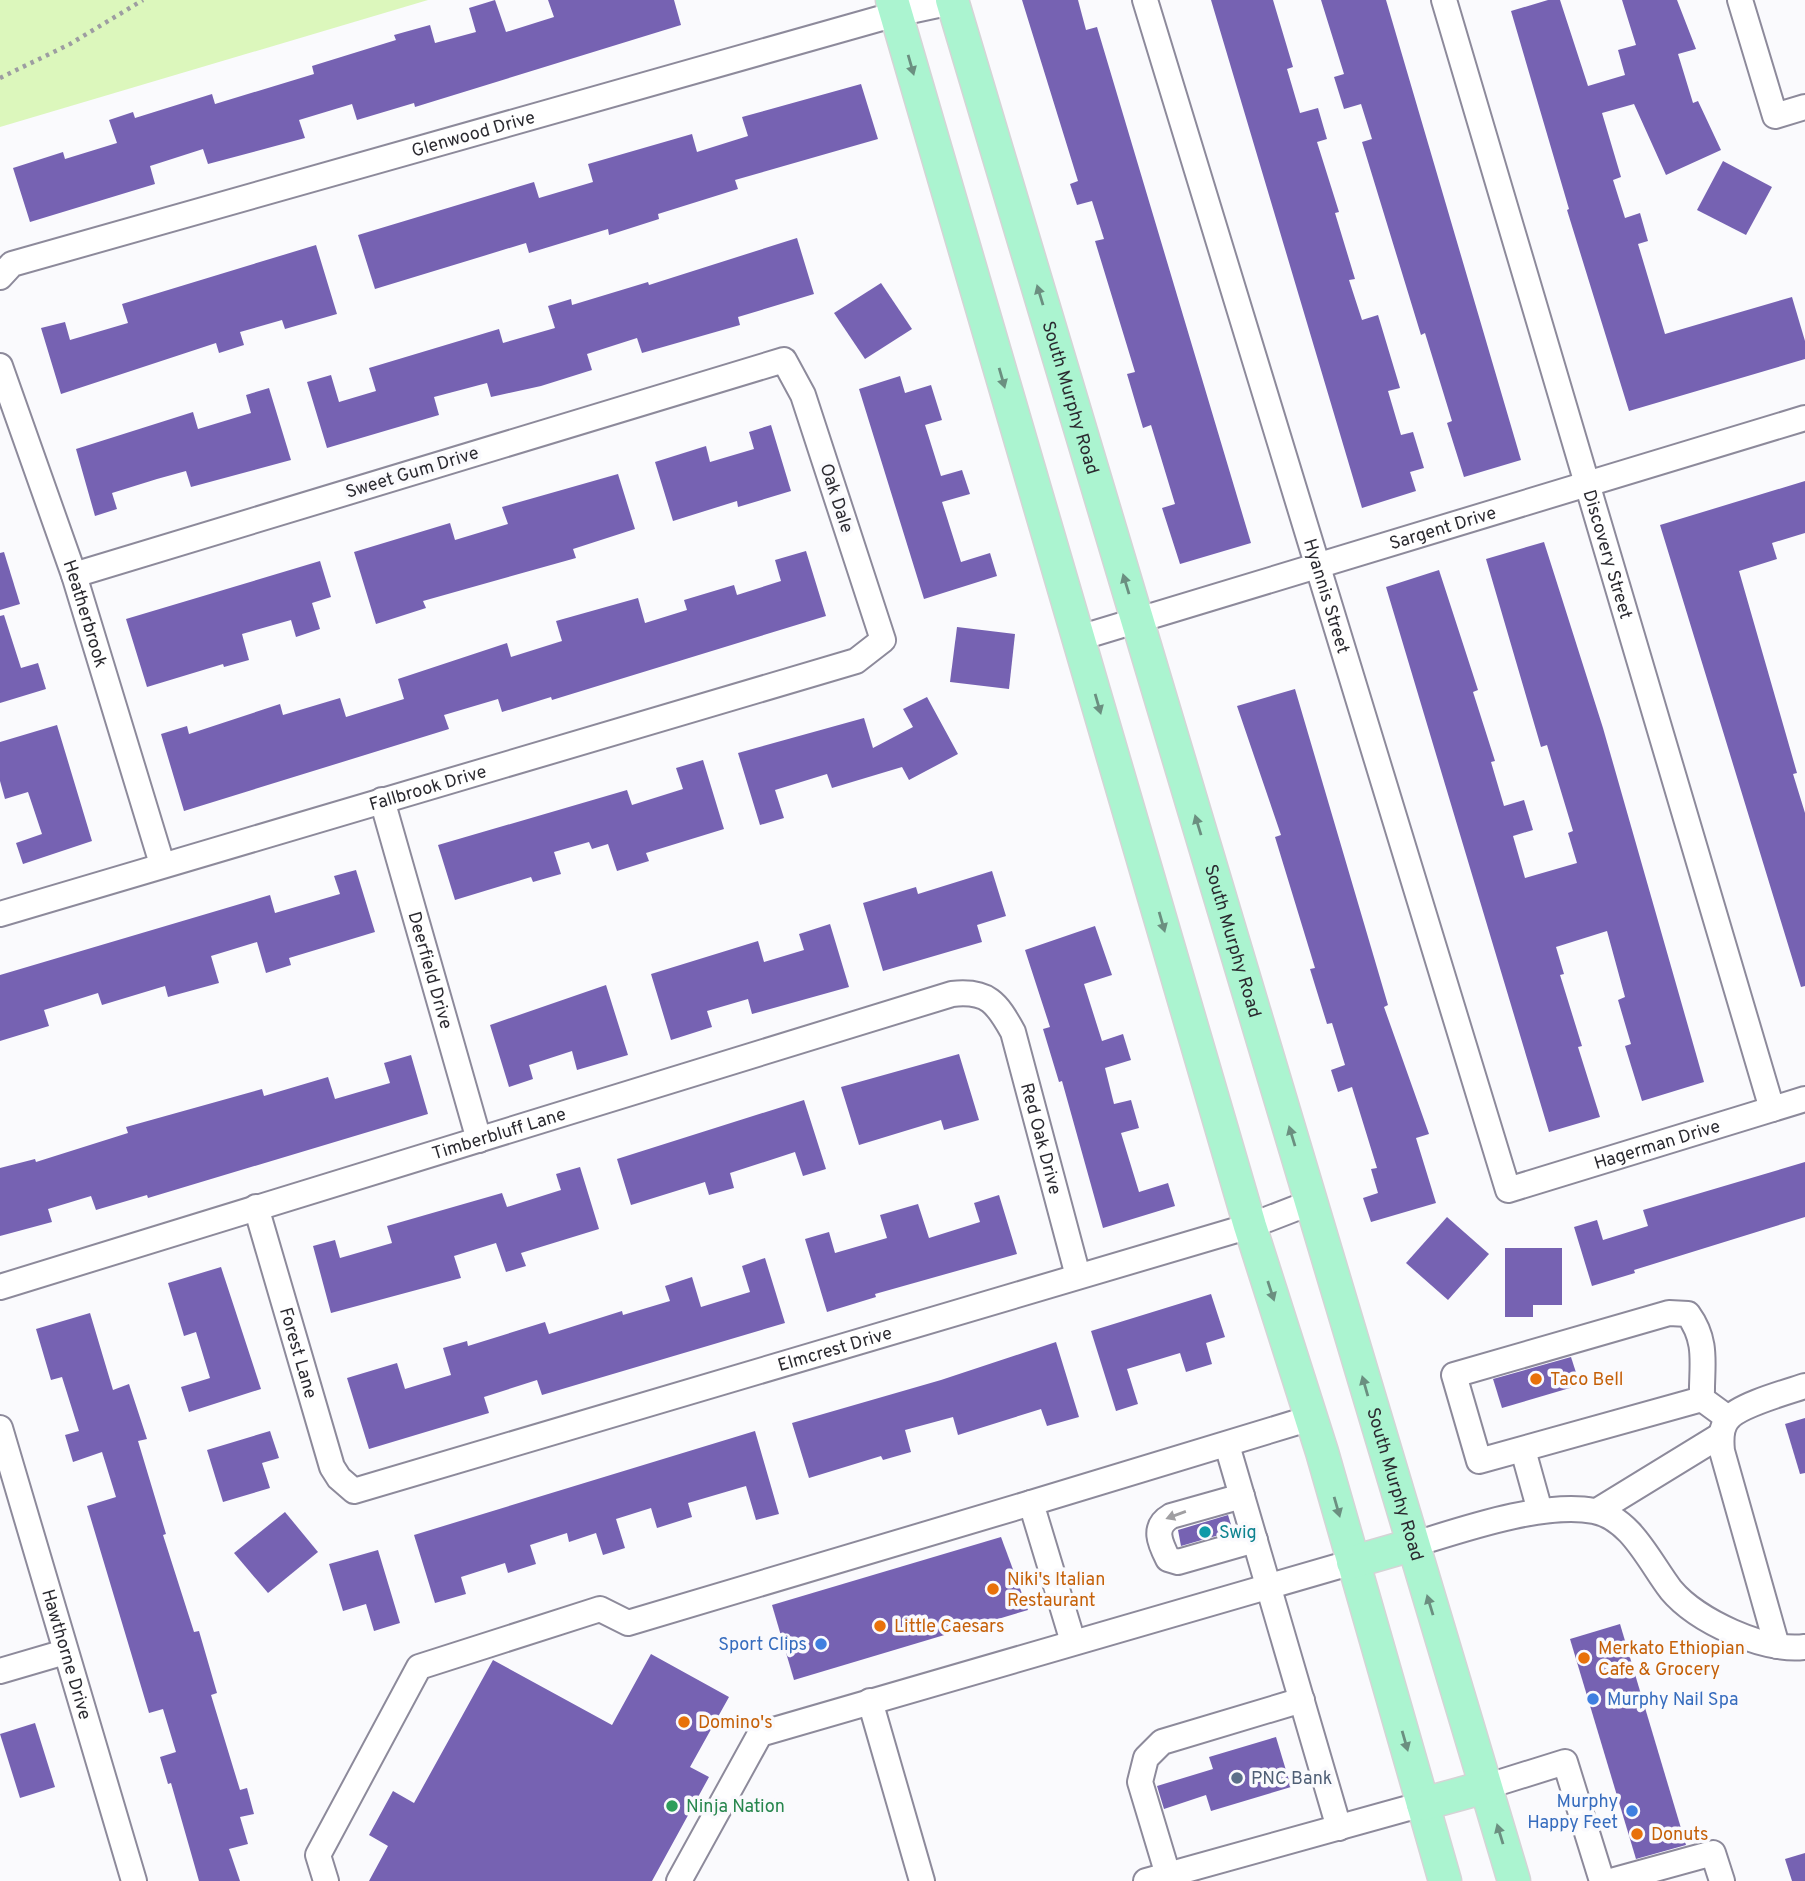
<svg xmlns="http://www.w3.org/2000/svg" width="1805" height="1881" font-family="Overpass,sans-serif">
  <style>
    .green { fill: #dcf7bc }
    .building { fill: #7662b2 }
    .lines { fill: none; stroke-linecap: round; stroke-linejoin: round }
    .minor-casing { stroke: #8d8a9b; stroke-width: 28 }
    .major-casing { stroke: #d5d4d6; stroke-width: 35 }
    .path { stroke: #9d9da1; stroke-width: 4.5; stroke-dasharray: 3.5 5; stroke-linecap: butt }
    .minor { stroke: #fff; stroke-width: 24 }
    .major { stroke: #abf4d0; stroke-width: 32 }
    .oneway { fill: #6b8f80 }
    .oneway2 { fill: #a09fa2 }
    .food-dot { fill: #e8710a; stroke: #fafafd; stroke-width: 2.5 }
    .culture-dot { fill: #0f9aa8; stroke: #fafafd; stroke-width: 2.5 }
    .shop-dot { fill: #3f7fe0; stroke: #fafafd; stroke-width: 2.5 }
    .service-dot { fill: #5c6f8a; stroke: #fafafd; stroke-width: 2.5 }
    .leisure-dot { fill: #2e9e5b; stroke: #fafafd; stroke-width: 2.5 }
    .labels { text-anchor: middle; stroke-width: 7; stroke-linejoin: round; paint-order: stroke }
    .street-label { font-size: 18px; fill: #2b2a30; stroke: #fafafd }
    .food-label { font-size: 18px; fill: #c56008; stroke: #fafafd; text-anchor: start }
    .culture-label { font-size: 18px; fill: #0d838f; stroke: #fafafd; text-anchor: start }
    .shop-label { font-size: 18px; fill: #366cbe; stroke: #fafafd; text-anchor: end }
    .service-label { font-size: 18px; fill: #4e5e75; stroke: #fafafd; text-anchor: start }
    .leisure-label { font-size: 18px; fill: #27864d; stroke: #fafafd; text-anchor: start }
  </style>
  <rect width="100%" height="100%" fill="#fafafd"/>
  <polygon class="green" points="0,0 428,0 0,127"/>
  <g class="building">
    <polygon points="495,0 506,32 554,17 548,0 674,0 681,25 415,107 414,103 357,120 352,104 299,120 305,138 208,164 203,149 150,166 155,184 30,222 13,168 63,152 65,159 117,143 109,120 133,112 135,118 212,94 215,104 314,74 312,66 396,40 394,35 430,25 435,43 476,32 469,8"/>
    <polygon points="1022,0 1078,0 1086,30 1097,27 1251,543 1180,564 1162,508 1175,504 1151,425 1143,428 1127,374 1135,372 1095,241 1104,239 1092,201 1077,205 1070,184 1078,181"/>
    <polygon points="1211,0 1273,0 1293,67 1287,69 1300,113 1318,108 1327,139 1317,142 1339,212 1335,213 1355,279 1349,280 1362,320 1378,315 1400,388 1388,391 1401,435 1413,432 1424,468 1410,472 1416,491 1362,508"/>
    <polygon points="1321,0 1386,0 1521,460 1464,477 1447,423 1452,421 1425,333 1421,335 1362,142 1372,139 1361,104 1344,109 1334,77 1344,74"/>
    <polygon points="1548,0 1560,0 1588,86 1625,75 1618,50 1636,45 1622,0 1677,0 1696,49 1678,54 1693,103 1698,101 1721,150 1666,175 1634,104 1602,113 1621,177 1613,180 1625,218 1640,213 1648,241 1638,244 1665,334 1792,297 1805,341 1805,359 1629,411 1567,210 1569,209 1511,11"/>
    <polygon points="861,84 878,139 735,180 738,189 658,214 659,219 609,235 608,229 529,253 526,243 375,289 358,235 534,182 539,198 593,182 588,164 692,134 697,152 748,136 742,117"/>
    <polygon points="1723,161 1772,187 1746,235 1697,210"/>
    <polygon points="797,238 814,294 738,317 740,325 642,353 637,338 587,354 592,370 541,386 491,397 487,383 434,397 439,415 327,448 307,382 331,375 339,402 376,391 369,368 499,329 503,343 555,328 548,306 571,299 572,305 648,282 649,285"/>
    <polygon points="316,245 337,314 285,329 282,320 240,332 244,345 219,353 216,343 61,394 41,328 65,322 70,340 128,323 122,304"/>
    <polygon points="881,283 912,329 865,359 834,313"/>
    <polygon points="900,376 905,393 931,385 942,420 925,425 941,476 962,470 970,494 942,502 961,562 990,553 997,576 924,599 859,389"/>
    <polygon points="269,388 291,460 191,487 186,471 157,479 112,493 117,509 95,516 76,449 193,412 198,429 251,413 246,395"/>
    <polygon points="771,425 791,491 738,507 737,501 673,521 655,462 706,446 710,462 754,449 749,432"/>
    <polygon points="618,474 635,529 573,549 576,558 423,601 426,608 376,624 354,552 450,523 455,540 508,524 502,507"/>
    <polygon points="1805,481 1805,533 1772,543 1777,559 1739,571 1797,773 1793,774 1805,813 1805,986 1801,987 1660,525"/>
    <polygon points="1544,542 1603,728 1704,1082 1642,1101 1625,1046 1631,1044 1618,1000 1625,997 1607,931 1556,947 1564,974 1560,975 1582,1046 1578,1047 1600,1117 1549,1132 1386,587 1439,570 1478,690 1473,692 1495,761 1491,762 1504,806 1524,800 1533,830 1513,836 1525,878 1577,863 1568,833 1573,831 1547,745 1541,747 1486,559"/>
    <polygon points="806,551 826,616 552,700 551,697 502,712 498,699 444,715 449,729 184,811 161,734 187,726 189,734 280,704 283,715 340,698 346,717 404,699 398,679 507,643 511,657 562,641 556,621 638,598 645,623 687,610 684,600 734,585 737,595 781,581 775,560"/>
    <polygon points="4,552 20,604 0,610 0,553"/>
    <polygon points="320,561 331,597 312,603 320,629 296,637 291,620 242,634 249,660 224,667 223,664 147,687 126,619"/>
    <polygon points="4,615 21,668 38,663 46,689 0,703 0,616"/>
    <polygon points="957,627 1015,634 1009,689 950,682"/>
    <polygon points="1295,689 1388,1005 1384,1007 1429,1134 1416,1138 1436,1203 1371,1222 1363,1198 1378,1193 1371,1169 1377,1168 1352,1087 1338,1092 1331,1070 1345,1065 1332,1023 1327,1024 1310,969 1315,968 1275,837 1281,835 1237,706"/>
    <polygon points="927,697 958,754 909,780 902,767 832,788 827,774 775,790 784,818 760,825 738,753 864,718 873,748 913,727 903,709"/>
    <polygon points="57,725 92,841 23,864 16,843 42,834 28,792 5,799 0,781 0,742"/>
    <polygon points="703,760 724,829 646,853 649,861 617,871 608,844 592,849 589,842 554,852 561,874 533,882 531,877 455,900 438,845 627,790 632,805 683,789 676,768"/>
    <polygon points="356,870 375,932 289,958 291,965 266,973 257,942 211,956 219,983 168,997 165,986 102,1005 98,993 44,1010 49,1026 0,1041 0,975 270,895 275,913 340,894 334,876"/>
    <polygon points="992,871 1006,916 977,925 982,942 883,971 863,903 916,887 918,894"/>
    <polygon points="830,924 849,987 752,1014 748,999 707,1011 712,1027 671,1040 651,974 758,941 764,962 804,950 799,934"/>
    <polygon points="1095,926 1112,975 1084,984 1102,1041 1123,1034 1131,1060 1105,1068 1114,1104 1131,1100 1139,1128 1121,1133 1139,1192 1168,1183 1175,1206 1103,1228 1062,1081 1059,1082 1043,1029 1050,1027 1025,950"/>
    <polygon points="606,985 628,1055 577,1070 572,1051 529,1065 533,1079 509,1087 490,1025"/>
    <polygon points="959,1054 979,1120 944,1130 941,1120 859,1145 841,1087"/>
    <polygon points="411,1055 428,1114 148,1198 147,1195 96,1210 91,1196 48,1209 52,1222 0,1236 0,1168 35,1159 36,1162 128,1133 126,1127 262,1089 264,1096 328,1077 335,1099 390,1083 384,1063"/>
    <polygon points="804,1100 826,1169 803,1176 795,1152 730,1173 734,1188 709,1195 705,1182 631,1205 617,1159"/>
    <polygon points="1805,1162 1805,1217 1634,1270 1635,1273 1592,1286 1574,1227 1597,1220 1603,1240 1648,1226 1643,1210"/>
    <polygon points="580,1167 599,1229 521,1253 526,1266 506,1272 496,1243 454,1256 461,1278 331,1313 313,1246 335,1240 340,1258 392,1243 387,1226 502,1193 507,1207 561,1190 556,1174"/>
    <polygon points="999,1195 1017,1254 875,1294 876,1297 827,1312 805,1239 829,1232 835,1253 887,1238 880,1215 918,1204 929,1238 980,1222 974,1203"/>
    <polygon points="1447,1217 1489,1254 1448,1300 1406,1263"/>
    <polygon points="1505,1248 1562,1248 1562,1305 1533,1305 1533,1317 1505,1317"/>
    <polygon points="765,1258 785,1323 542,1395 537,1380 484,1397 489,1413 369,1449 347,1378 397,1363 405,1389 451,1375 443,1348 467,1341 468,1346 545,1322 549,1334 622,1311 623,1315 670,1301 665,1286 692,1277 701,1307 750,1292 742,1266"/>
    <polygon points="221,1267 261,1389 189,1412 181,1387 210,1378 196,1332 184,1336 168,1283"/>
    <polygon points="1211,1294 1225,1337 1206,1343 1212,1364 1186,1372 1180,1353 1127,1369 1138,1404 1116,1411 1091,1331"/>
    <polygon points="90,1313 113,1390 129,1384 147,1439 138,1441 166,1534 163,1535 194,1632 199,1631 217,1693 211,1695 240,1790 247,1788 254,1814 240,1817 248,1844 229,1849 240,1881 199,1881 171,1783 168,1784 160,1757 176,1752 163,1709 149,1713 87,1506 116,1497 102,1452 73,1462 65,1435 79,1431 62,1377 51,1380 36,1329"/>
    <polygon points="1056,1342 1079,1417 1047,1426 1041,1409 958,1435 953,1417 905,1430 911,1452 883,1460 881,1456 809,1478 792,1423 941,1380"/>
    <polygon points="1571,1357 1580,1385 1502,1408 1493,1379"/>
    <polygon points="1805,1418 1805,1473 1800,1474 1785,1424"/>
    <polygon points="270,1431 279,1458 262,1463 270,1488 223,1502 207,1450"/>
    <polygon points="755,1431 779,1514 756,1520 746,1486 688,1503 692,1517 657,1528 651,1508 616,1519 625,1548 603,1555 596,1533 569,1542 567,1533 530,1545 536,1564 508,1573 505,1563 461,1577 466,1594 435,1603 414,1535"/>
    <polygon points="285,1512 318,1552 268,1593 234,1553"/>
    <polygon points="1228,1515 1233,1531 1181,1546 1178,1530"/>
    <polygon points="1001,1537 1028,1610 794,1680 772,1605"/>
    <polygon points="378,1550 400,1623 374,1631 366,1604 343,1611 329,1564"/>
    <polygon points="1620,1624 1686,1845 1636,1859 1570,1639"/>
    <polygon points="651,1654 729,1697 690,1767 709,1777 652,1881 369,1881 388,1846 369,1835 393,1791 414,1803 493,1660 612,1725"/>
    <polygon points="35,1723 55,1787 20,1798 0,1734"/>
    <polygon points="1276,1737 1291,1787 1211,1811 1206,1795 1164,1809 1157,1786 1213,1769 1209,1757"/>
    <polygon points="1805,1853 1805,1881 1792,1881 1785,1859"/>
  </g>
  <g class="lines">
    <g class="minor-casing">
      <g id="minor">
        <path id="s1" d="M1145,0l363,1190 297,-91"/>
        <path id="s2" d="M1444,0l328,1109"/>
        <polyline points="1740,0 1775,116 1805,107"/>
        <path id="s3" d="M0,277l12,-13 884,-250 56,-12"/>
        <path id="s4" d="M0,366l74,209 88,289"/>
        <path id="s5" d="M1079,638l726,-220"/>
        <path id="s6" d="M382,800l97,340"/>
        <path id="s7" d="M0,914l856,-253 27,-21 -80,-245 -19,-35 -710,215"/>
        <path id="s8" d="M256,1207l76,260 7,11 15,13 896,-265 62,-24"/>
        <path id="s9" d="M0,1287l952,-293c36,-4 45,9 61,38l65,244"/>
        <path d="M1702,1399c-1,-33 7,-56 -14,-85l-19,-1 -215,62 25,86 223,-62 26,19"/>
        <path id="s10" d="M0,1428l134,453"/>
        <polyline points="1227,1445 1339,1828"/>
        <polyline points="1523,1450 1540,1511"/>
        <path d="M1242,1496l-71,20c-19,11 -11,27 -3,43l10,3 77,-22"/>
        <polyline points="1597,1511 1721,1435"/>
        <path d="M1412,1545c49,-15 132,-44 182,-34 37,7 56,52 77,79 26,31 93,62 134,57"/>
        <polyline points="1073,1642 1031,1503 1311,1418"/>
        <path d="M1777,1646l-55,-195c-1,-10 -2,-23 6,-32 11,-14 59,-27 77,-33"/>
        <polyline points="0,1671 65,1652"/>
        <polyline points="870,1701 922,1881"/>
        <polyline points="1485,1787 1565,1762 1602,1881"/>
        <polyline points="1168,1875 1140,1782 1146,1758 1162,1742 1302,1700"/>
        <polyline points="326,1881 318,1855 419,1667 600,1609 628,1623 1031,1503"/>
        <polyline points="679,1881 760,1734 1353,1562"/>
        <polyline points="1146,1881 1423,1804"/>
        <polyline points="1611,1881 1713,1853 1722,1881"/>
      </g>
    </g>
    <g class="major-casing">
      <g id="major">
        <polyline points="892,0 1250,1226 1322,1452 1445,1881"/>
        <path id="s11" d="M952,0l562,1881"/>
        <polyline points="1353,1562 1412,1545"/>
        <polyline points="1423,1804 1485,1787"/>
      </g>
    </g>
    <polyline class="path" points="0,78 70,44 143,0"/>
    <use href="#minor" class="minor"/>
    <use href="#major" class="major"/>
  </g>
  <defs><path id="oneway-solid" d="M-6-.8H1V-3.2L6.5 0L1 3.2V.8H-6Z" transform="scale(1.75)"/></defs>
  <g class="oneway">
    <use href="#oneway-solid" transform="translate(911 65) rotate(74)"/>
    <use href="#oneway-solid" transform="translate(1040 295) rotate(-107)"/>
    <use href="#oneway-solid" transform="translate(1002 378) rotate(74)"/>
    <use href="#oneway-solid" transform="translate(1126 584) rotate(-107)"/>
    <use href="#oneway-solid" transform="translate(1098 704) rotate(74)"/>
    <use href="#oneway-solid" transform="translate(1198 825) rotate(-107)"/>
    <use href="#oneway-solid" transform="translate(1162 922) rotate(74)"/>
    <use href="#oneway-solid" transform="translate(1292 1136) rotate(-107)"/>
    <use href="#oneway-solid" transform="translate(1271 1291) rotate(72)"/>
    <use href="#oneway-solid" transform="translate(1365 1386) rotate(-106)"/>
    <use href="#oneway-solid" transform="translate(1337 1507) rotate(74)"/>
    <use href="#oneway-solid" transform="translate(1430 1605) rotate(-107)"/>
    <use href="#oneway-solid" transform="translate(1405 1741) rotate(74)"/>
    <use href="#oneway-solid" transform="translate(1500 1834) rotate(-107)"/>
  </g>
  <use class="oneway2" href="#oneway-solid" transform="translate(1176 1515) rotate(160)"/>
  <g class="food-dot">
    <circle cx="1536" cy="1379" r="7"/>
    <circle cx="993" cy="1589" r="7"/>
    <circle cx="880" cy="1626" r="7"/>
    <circle cx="1584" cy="1658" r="7"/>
    <circle cx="684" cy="1722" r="7"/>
    <circle cx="1637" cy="1834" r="7"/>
  </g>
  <circle class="culture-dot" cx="1205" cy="1532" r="7"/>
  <g class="shop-dot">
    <circle cx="821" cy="1644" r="7"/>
    <circle cx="1593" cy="1699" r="7"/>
    <circle cx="1632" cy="1811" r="7"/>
  </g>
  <circle class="service-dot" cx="1237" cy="1778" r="7"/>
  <circle class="leisure-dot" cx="672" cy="1806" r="7"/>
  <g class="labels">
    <g class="street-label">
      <text dy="6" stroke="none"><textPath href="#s3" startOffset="497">Glenwood Drive</textPath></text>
      <text dy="6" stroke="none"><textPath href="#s11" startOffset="415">South Murphy Road</textPath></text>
      <text transform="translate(412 472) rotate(-17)" y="6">Sweet Gum Drive</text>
      <text transform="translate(837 498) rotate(72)" y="6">Oak Dale</text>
      <text dy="6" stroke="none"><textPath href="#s5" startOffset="380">Sargent Drive</textPath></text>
      <text dy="6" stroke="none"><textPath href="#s2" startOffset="578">Discovery Street</textPath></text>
      <text dy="6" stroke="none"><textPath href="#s1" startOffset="623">Hyannis Street</textPath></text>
      <text dy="6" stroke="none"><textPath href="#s4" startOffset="262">Heatherbrook</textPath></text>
      <text dy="6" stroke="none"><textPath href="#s7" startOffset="446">Fallbrook Drive</textPath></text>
      <text dy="6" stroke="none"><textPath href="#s11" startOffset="982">South Murphy Road</textPath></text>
      <text dy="6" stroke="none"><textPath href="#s6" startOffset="177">Deerfield Drive</textPath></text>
      <text dy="6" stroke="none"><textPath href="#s9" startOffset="522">Timberbluff Lane</textPath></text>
      <text dy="6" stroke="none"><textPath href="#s9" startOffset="1185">Red Oak Drive</textPath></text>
      <text dy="6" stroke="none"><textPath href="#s1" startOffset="1400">Hagerman Drive</textPath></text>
      <text dy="6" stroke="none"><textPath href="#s8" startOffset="805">Elmcrest Drive</textPath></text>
      <text dy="6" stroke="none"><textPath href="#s8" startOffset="152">Forest Lane</textPath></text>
      <text dy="6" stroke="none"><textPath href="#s11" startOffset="1549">South Murphy Road</textPath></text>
      <text dy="6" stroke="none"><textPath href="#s10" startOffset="236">Hawthorne Drive</textPath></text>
    </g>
    <g class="food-label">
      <text x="1550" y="1385">Taco Bell</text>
      <text x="1007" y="1585">Niki's Italian<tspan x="1007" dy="21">Restaurant</tspan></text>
      <text x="894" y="1632">Little Caesars</text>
      <text x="1598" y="1654">Merkato Ethiopian<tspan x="1598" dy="21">Cafe &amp; Grocery</tspan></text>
      <text x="698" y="1728">Domino's</text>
      <text x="1651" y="1840">Donuts</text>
    </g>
    <g class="culture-label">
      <text x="1219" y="1538">Swig</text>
    </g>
    <g class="shop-label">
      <text x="807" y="1650">Sport Clips</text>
      <text x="1607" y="1705" text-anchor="start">Murphy Nail Spa</text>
      <text x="1618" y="1807">Murphy<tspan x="1618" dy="21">Happy Feet</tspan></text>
    </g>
    <g class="service-label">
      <text x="1251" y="1784">PNC Bank</text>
    </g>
    <g class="leisure-label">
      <text x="686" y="1812">Ninja Nation</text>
    </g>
  </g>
</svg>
